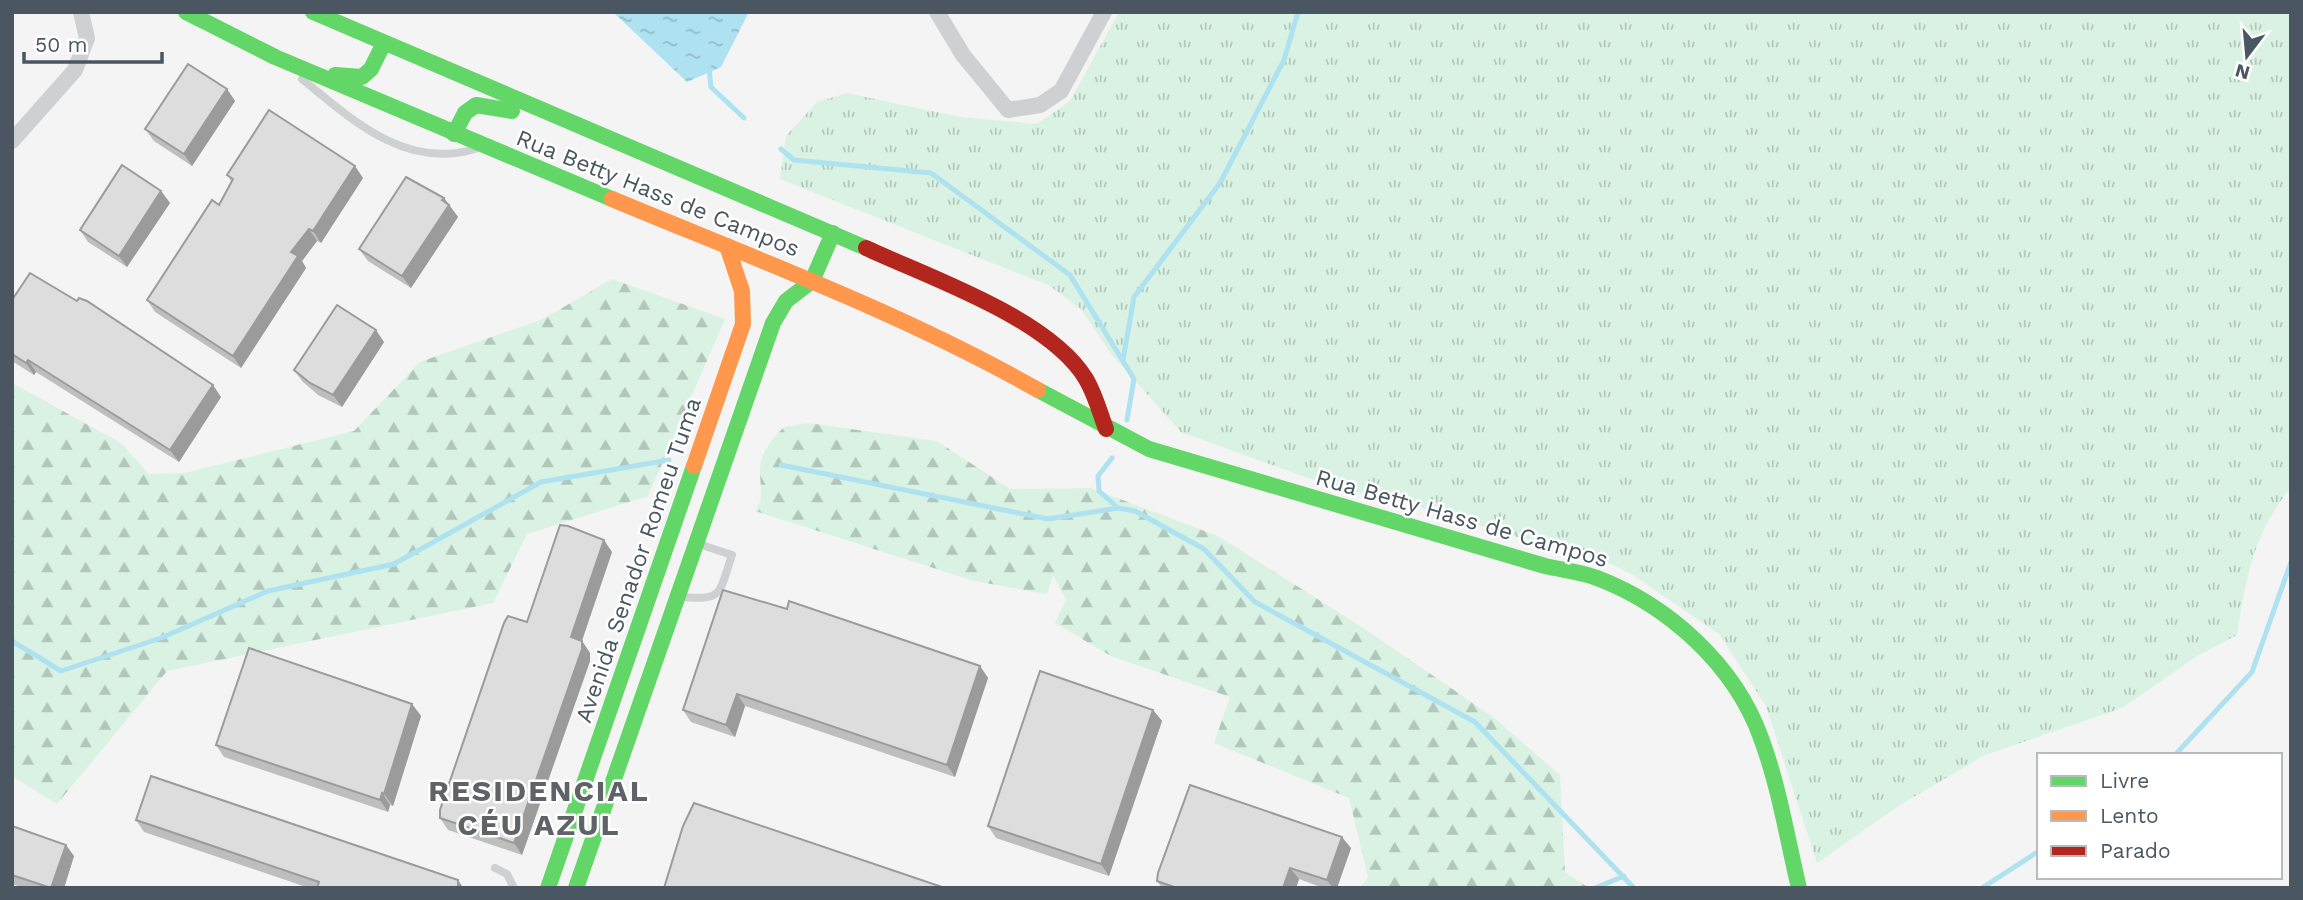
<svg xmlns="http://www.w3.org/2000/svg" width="2303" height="900" font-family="'Work Sans',sans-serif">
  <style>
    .grass { fill: url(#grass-tufts) }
    .forest { fill: url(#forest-firs) }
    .water { fill: url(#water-ripples) }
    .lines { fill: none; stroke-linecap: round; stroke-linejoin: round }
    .stream { stroke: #aee2f0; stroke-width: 5 }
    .lane { stroke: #ced0d2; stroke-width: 8 }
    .street { stroke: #ced0d2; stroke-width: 16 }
    .fast { stroke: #63d668; stroke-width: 16 }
    .slow { stroke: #ff974d; stroke-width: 16 }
    .jam { stroke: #b3261e; stroke-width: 16 }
    .wall { fill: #bebebf }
    .shaded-wall { fill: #9b9b9b }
    .building { fill: #ddddde; stroke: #9b9b9b; stroke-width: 2 }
    .labels { text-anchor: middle; stroke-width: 5; stroke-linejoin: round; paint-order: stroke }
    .street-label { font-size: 23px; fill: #4a5661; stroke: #fff }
    .district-label { font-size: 30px; font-weight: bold; letter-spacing: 2px; fill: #5f6368; stroke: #fff }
  </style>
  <defs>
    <pattern id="grass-tufts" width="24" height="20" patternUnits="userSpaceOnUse" patternTransform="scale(1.75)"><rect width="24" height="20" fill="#d9f2e3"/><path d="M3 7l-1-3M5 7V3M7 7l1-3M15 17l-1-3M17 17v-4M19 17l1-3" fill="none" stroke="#b2c7bb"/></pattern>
    <pattern id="forest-firs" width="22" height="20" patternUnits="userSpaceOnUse" patternTransform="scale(1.75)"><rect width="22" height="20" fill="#d9f2e3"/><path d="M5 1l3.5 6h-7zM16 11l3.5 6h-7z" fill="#b2c7bb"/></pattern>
    <pattern id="water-ripples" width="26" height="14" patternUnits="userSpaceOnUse" patternTransform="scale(1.75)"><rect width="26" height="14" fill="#aee2f0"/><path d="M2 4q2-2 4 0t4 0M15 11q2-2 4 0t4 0" fill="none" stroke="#90bac6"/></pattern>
  </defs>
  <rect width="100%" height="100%" fill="#f4f4f4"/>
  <path class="grass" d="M1119,12h1172v475c-38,47 -45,91 -54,148l-40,21 -75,52 -137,47 -85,50 -83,58 -51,-157 -47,-72 -86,-59 -34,-17 -86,-22 -113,-35 -67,-14 -152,-55 -70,-78 -30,-45 -31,-23 -270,-107 6,-43 31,-34 30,-9 113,24 77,7 33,-23z"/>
  <g class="forest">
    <polygon points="612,279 725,319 648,496 527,534 493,603 167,671 57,804 12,776 12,383 121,443 149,474 185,473 354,431 420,362 543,319"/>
    <path d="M808,423l129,18 73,48 81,-1 127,48 147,93 128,88 67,58 5,97 24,16h-229l8,-11 -19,-79 -135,-55 16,-46 -119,-41 -56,-33 11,-23 -13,-25 -6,19 -73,-13 -219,-70c10,-15 5,-22 5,-39 -1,-17 12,-33 24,-45z"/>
  </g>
  <polygon class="water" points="613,12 749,12 721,67 687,82"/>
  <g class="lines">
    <g class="stream">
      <polyline points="709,68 711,87 744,118"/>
      <polyline points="781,149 794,160 931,173 1070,275 1134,379 1127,420"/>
      <polyline points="1123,360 1134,297 1220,183 1284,60 1298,12"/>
      <polyline points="1112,458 1098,476 1099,491 1118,508 1135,511 1204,549 1255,602 1475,722 1634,888"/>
      <polyline points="781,465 1048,519 1118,508"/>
      <polyline points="12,641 61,671 161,638 268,591 394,564 541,482 669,460"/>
      <polyline points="2175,755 2252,672 2291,562"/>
      <polyline points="1595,888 1624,876"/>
      <polyline points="1982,888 2039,851"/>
    </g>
    <g class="lane">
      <path d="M302,79c50,41 104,91 173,70"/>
      <path d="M679,597c45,3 39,-1 53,-42l-33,-11"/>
      <polyline points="495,868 507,874 514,888"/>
    </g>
    <g class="street">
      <polyline points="937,12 963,55 1008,110 1040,105 1061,91 1104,12"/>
      <polyline points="12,141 75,70 87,38 81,12"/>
    </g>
    <g class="fast">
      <polyline points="186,12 275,57 612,199"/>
      <polyline points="313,12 866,248"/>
      <polyline points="335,75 362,77 371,69 384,43"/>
      <polyline points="454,134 465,113 476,105 512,111"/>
      <path d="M1038,390l111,59 396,117c17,4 36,6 52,12 71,27 138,87 164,160 18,48 26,100 38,150"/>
      <polyline points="548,888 694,466"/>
      <polyline points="576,888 773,323 786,301 812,281 833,233"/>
    </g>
    <g class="slow">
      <path d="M612,199c144,60 290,114 426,191"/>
      <polyline points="694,466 743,324 742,291 727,246"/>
    </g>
    <path class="jam" d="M866,248c64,30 183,70 220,131 9,15 14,34 20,50"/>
  </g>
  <g class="wall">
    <polygon points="227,89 235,101 192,166 154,141 145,129"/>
    <polygon points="227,175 363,178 321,243 317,241 302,261 306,268 241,368 155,312 147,300 219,205 232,182"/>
    <polygon points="161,191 170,203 127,267 88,242 80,230"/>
    <polygon points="444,198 458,217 411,288 368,261 359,249"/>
    <polygon points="12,300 221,397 179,462 36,372 34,375 12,361"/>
    <polygon points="384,342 342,407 318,395 303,382 294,370"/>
    <polygon points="612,552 582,641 590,653 590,661 522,855 448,830 440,818"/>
    <polygon points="723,590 980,666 988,678 955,777 745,706 735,737 691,722 683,710"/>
    <polygon points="412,704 421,716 393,806 390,805 388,812 224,757 216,745"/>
    <polygon points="1153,710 1162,721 1109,876 996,838 988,826"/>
    <polygon points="136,820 458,880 463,888 309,888 144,832"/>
    <polygon points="12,826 74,856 64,888 24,888 12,884"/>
    <polygon points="1351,848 1337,888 1323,888 1299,879 1296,888 1162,888 1157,881"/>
  </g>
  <g class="shaded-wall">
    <polygon points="227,89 235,101 192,166 184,154"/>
    <polygon points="355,166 363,178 321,243 313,231"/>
    <polygon points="161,191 170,203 127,267 119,256"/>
    <polygon points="444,198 458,217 411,288 402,276"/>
    <polygon points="309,229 317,241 302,261 306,268 241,368 233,356 291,252"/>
    <polygon points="376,330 384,342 342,407 333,395"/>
    <polygon points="28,360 36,372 34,375 26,363"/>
    <polygon points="213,385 221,397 179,462 170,450"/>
    <polygon points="604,540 612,552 579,649 571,637"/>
    <polygon points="582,641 590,653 590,661 522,855 514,843"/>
    <polygon points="980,666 988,678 955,777 947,765"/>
    <polygon points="737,694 745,706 735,737 726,725"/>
    <polygon points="412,704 421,716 393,806 384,794"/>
    <polygon points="1153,710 1162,721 1109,876 1101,864"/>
    <polygon points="382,793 390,805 388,812 380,800"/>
    <polygon points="1342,837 1351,848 1337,888 1333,888 1327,880"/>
    <polygon points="66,845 74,856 64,888 51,888"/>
    <polygon points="1290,868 1299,879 1296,888 1283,888"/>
    <polygon points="458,880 463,888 458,888"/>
  </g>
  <g class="building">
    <polygon points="188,64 227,89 184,154 145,129"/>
    <polygon points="269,110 355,166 313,231 309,229 291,252 298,256 233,356 147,300 212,200 219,205 233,179 227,175"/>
    <polygon points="122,165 161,191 119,256 80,230"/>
    <polygon points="406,177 444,198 442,200 449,205 402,276 359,249"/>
    <polygon points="30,273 77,301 79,298 87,301 213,385 170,450 28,360 26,363 12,354 12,300"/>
    <polygon points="337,305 376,330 333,395 310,383 294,370"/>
    <polygon points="560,525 568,526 604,540 571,637 582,641 582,649 514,843 440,818 440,810 504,623 508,616 527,622"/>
    <polygon points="723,590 787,609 789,601 980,666 947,765 737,694 726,725 683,710"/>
    <polygon points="249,648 412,704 384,794 382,793 380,800 216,745"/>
    <polygon points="1040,671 1153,710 1101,864 988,826"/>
    <polygon points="151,776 458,880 458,888 317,888 319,882 136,820"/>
    <polygon points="1190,785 1342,837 1327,880 1290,868 1283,888 1177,888 1157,881 1158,873"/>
    <polygon points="694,803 945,888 664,888 683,826"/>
    <polygon points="12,826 66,845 51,888 12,875"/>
  </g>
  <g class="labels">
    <g class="street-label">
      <text transform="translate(658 193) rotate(22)" y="8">Rua Betty Hass de Campos</text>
      <text transform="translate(1462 518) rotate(16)" y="8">Rua Betty Hass de Campos</text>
      <text transform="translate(638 560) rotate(-71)" y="8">Avenida Senador Romeu Tuma</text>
    </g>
    <g class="district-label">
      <text x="539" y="801">RESIDENCIAL<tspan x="539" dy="34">CÉU AZUL</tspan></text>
    </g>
  </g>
  <rect width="2303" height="900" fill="none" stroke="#4a5661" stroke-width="28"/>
  <rect x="2037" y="753" width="245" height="126" fill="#ffffff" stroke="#b7bbc0" stroke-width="2"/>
  <rect x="2051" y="776" width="35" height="10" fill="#63d668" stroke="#b7bbc0" stroke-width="2"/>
  <text x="2100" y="788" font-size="21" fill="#4a5661">Livre</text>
  <rect x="2051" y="811" width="35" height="10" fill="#ff974d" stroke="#b7bbc0" stroke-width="2"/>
  <text x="2100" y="823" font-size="21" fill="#4a5661">Lento</text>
  <rect x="2051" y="846" width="35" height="10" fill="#b3261e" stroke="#b7bbc0" stroke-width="2"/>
  <text x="2100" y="858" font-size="21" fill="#4a5661">Parado</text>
  <g transform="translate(2247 56) rotate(196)" stroke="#ffffff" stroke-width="5" paint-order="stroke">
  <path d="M0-5L12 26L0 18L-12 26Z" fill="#4a5661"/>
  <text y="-10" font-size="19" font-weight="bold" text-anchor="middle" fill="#4a5661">N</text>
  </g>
  <path d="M24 52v10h138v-10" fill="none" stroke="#4a5661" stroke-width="3.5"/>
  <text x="35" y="52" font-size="21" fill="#4a5661" stroke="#ffffff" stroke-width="5" paint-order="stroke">50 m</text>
</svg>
